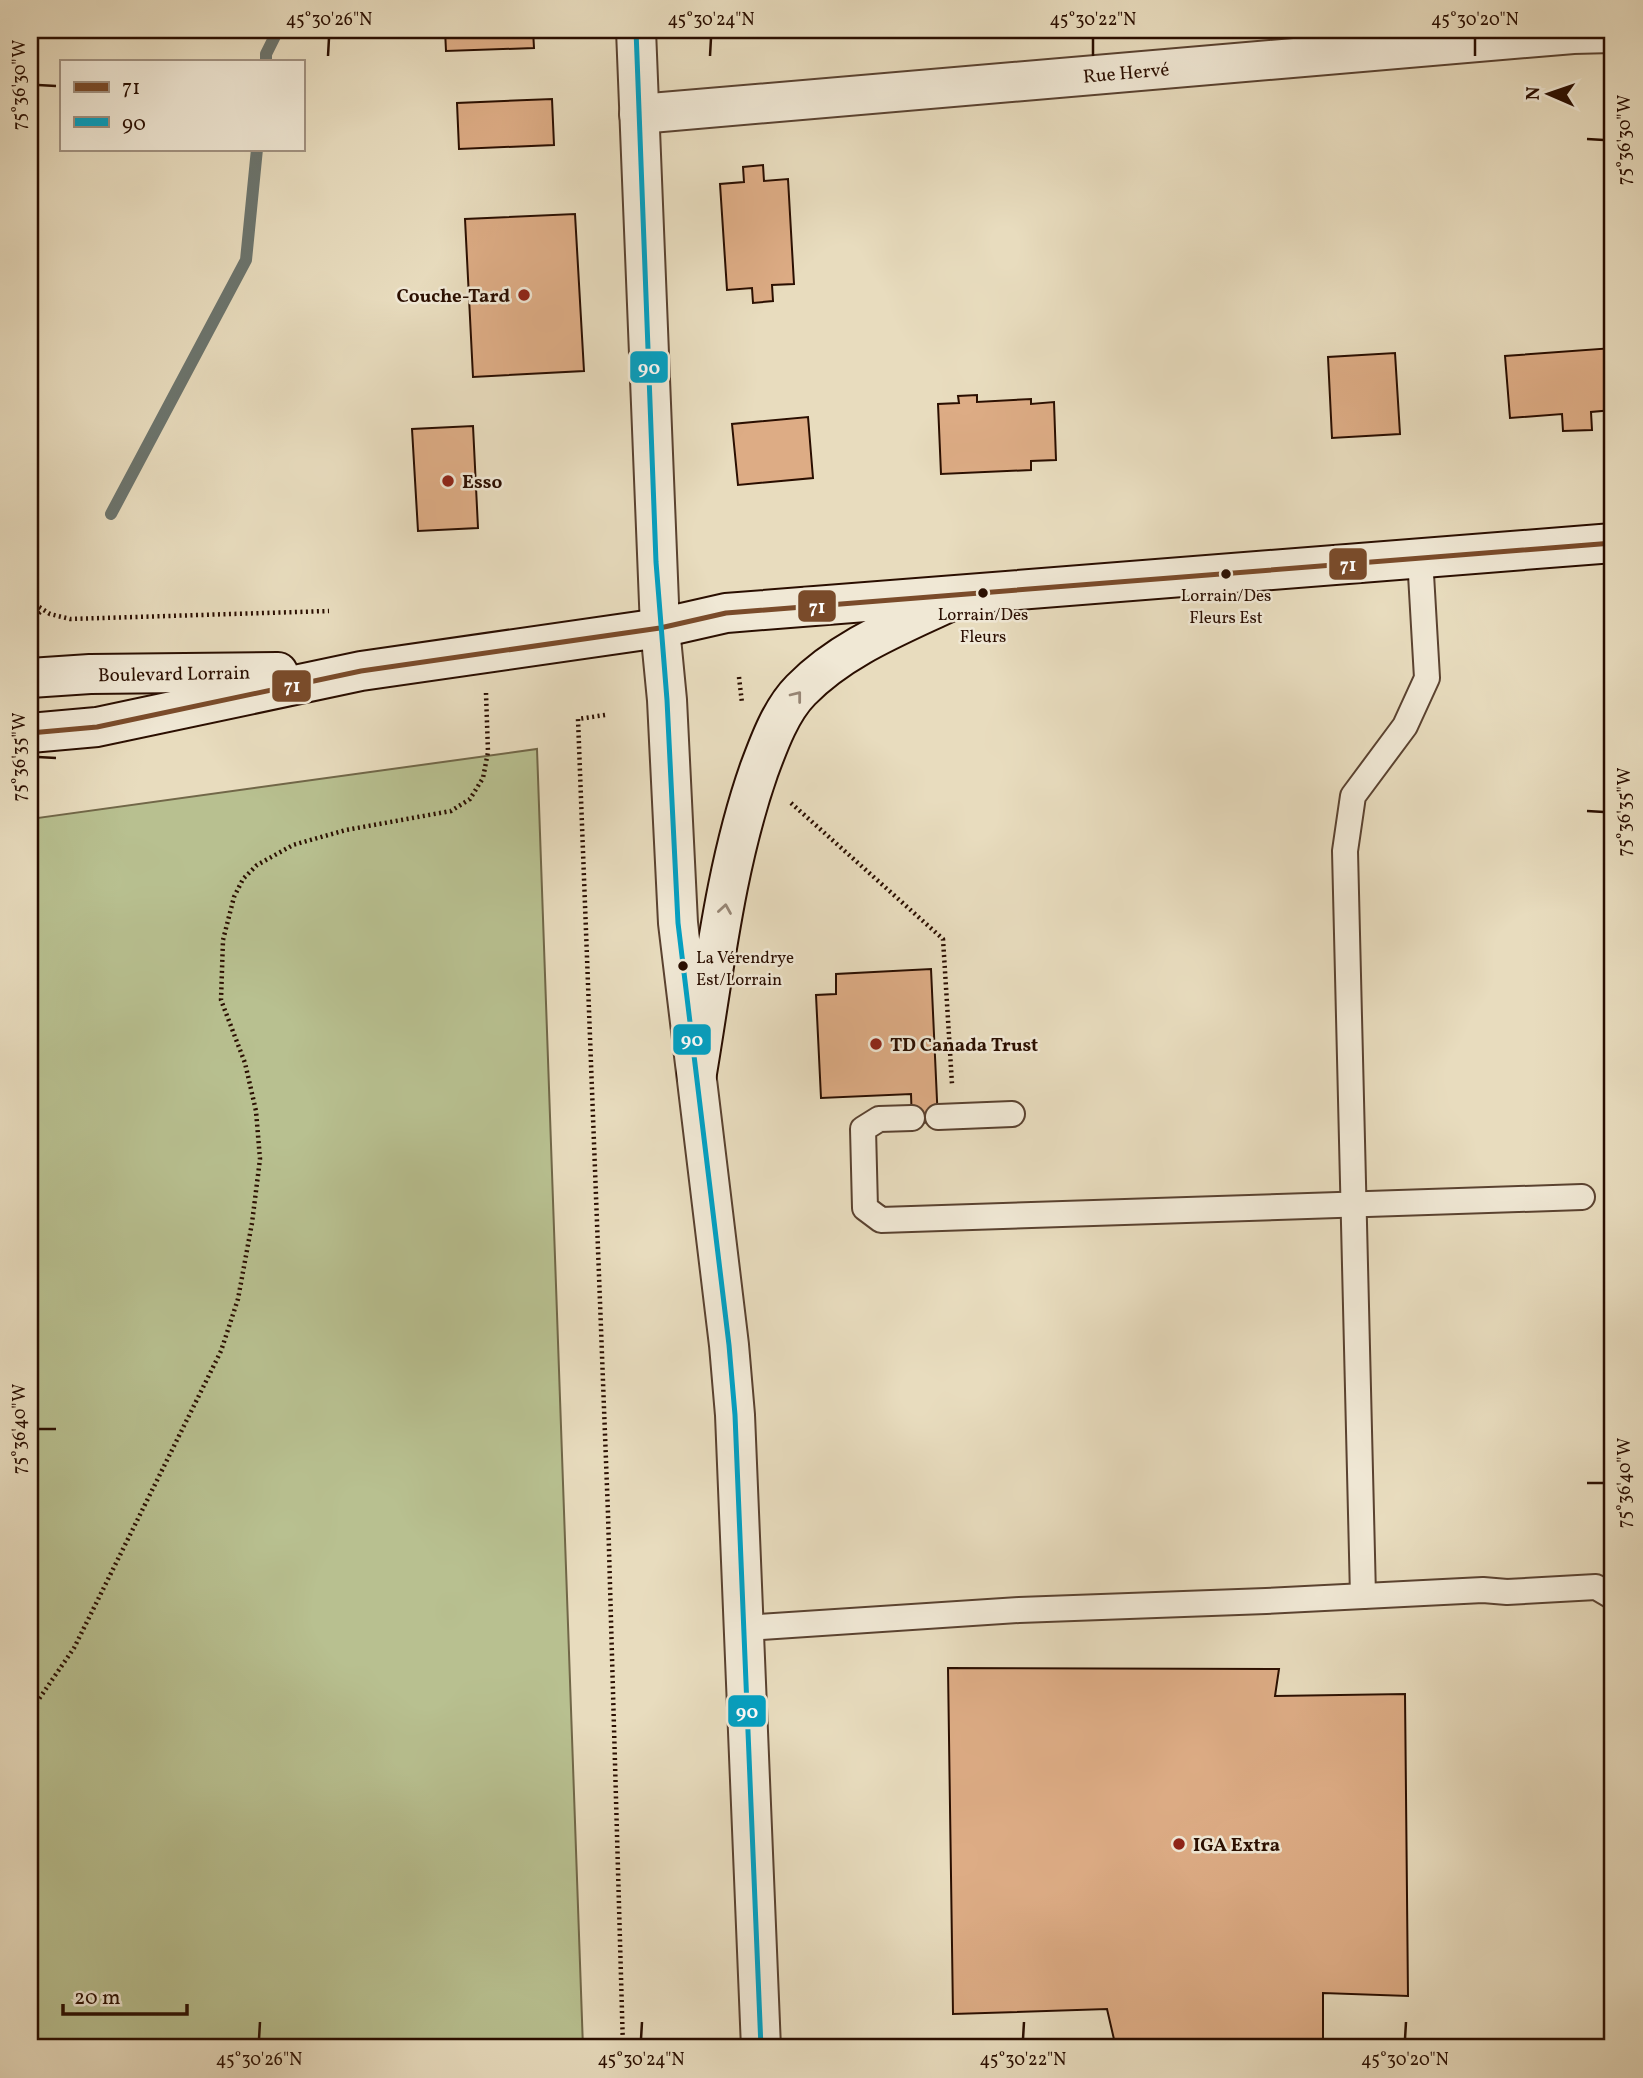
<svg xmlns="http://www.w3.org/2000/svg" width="1643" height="2078" font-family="Vollkorn,serif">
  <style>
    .green { fill: #b8c090; stroke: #716748; stroke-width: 2 }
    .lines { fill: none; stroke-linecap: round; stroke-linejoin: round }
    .stream { stroke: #6c756e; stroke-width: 12 }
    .building { fill: #ddac85; stroke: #2a0e00; stroke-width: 2 }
    .service-casing { stroke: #5a4230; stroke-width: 28 }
    .minor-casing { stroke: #5a4230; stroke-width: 42 }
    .tertiary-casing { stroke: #5a4230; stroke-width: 42 }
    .secondary-casing { stroke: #2a0e00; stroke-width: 42 }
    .path { stroke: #2a0e00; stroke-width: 4.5; stroke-dasharray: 2 3.5; stroke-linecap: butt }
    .service { stroke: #f0e8d5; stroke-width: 24 }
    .minor { stroke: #f0e8d5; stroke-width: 38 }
    .tertiary { stroke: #f0e8d5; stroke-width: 38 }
    .secondary { stroke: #f0e8d5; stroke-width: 38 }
    .bus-1-casing { stroke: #f0e8d5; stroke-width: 10 }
    .bus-2-casing { stroke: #f0e8d5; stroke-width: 10 }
    .bus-1 { stroke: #7a4b2a; stroke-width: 5 }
    .bus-2 { stroke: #02a1c4; stroke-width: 5 }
    .oneway { stroke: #978675 }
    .ticks { fill: none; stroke: #2a0e00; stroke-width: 2.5 }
    .poi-dot { fill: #8f2418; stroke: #f0e8d5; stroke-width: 2.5 }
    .bus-dot { fill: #2a0e00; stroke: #f0e8d5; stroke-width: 2.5 }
    .labels { text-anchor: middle; stroke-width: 5; stroke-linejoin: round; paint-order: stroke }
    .bus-label { font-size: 17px; fill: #2a0e00; stroke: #f0e8d5 }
    .street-label { font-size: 19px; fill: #2a0e00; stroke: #f0e8d5 }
    .poi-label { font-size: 19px; font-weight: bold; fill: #2a0e00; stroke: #f0e8d5; text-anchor: start }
    .line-badge { stroke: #f0e8d5; stroke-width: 2.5 }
    .badge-label { font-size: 19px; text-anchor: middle; font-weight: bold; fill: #fff }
    .neatline { fill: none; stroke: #2a0e00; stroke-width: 2.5 }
    .ticks-label { font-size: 18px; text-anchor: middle; fill: #2a0e00 }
  </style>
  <rect width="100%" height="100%" fill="#e8dcbe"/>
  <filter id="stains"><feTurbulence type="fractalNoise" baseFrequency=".00286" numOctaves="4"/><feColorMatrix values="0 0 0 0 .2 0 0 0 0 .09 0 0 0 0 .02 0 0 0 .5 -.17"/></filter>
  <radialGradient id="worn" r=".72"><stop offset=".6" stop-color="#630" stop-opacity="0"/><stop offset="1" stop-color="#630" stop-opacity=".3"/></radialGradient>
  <polygon class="green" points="537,749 583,2048 30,2048 30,819"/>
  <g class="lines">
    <g class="stream">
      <polyline points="266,61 266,54 278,30"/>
      <polyline points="111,514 246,260 257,149"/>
    </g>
  </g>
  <g class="building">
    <polygon points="445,30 533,30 534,48 446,51"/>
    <polygon points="552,99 554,145 459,149 457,103"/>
    <polygon points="763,165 764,181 788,179 794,284 772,285 773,301 753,303 752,288 727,290 720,184 744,182 743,167"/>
    <polygon points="575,214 584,371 473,377 465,219"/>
    <polygon points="1613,348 1613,410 1591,412 1592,430 1563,431 1562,414 1510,418 1505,356"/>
    <polygon points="1395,353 1400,434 1332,438 1328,357"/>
    <polygon points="977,395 977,402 1031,399 1031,404 1054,402 1056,460 1031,461 1031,470 941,474 938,404 959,403 958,396"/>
    <polygon points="808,417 813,478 738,485 732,424"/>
    <polygon points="473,426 478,528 418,531 412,429"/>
    <polygon points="931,969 938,1122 912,1123 911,1094 821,1098 816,995 836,994 836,974"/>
    <polygon points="948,1668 1279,1669 1275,1696 1405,1694 1408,1996 1323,1993 1323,2048 1116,2048 1107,2009 953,2014"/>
  </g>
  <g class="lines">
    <g class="service-casing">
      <g id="service">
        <polyline points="938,1117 1012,1114"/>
        <polyline points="912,1118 879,1119 863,1129 865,1208 881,1220 1582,1197"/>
        <polyline points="1363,1596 1345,851 1353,796 1405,726 1427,678 1420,557"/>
        <polyline points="745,1628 1019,1610 1266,1601 1483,1590 1507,1592 1596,1587 1613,1597"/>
      </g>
    </g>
    <g class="minor-casing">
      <g id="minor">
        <polyline points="636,30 660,628"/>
        <polyline points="639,114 1573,34 1613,33"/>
      </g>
    </g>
    <g class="tertiary-casing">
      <polyline id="tertiary" points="660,628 667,700 678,923 729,1345 735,1415 761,2048"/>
    </g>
    <g class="secondary-casing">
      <g id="secondary">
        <polyline points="30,678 90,674 278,672"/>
        <polyline points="30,733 97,727 361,671 660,628 726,613 1613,543"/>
        <path d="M697,1073c17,-101 28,-206 62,-303 10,-27 22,-60 42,-80 40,-41 95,-63 146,-87"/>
      </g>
    </g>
    <g class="path">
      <polyline points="30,601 50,614 70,619 329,611"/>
      <polyline points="30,620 43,610"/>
      <polyline points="739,677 742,703"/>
      <polyline points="605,715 578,719 608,1514 623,2048"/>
      <polyline points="791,803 943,939 952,1084"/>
      <polyline points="30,1712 74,1648 221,1351 238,1299 252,1223 260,1159 256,1111 245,1063 221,1000 223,940 234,897 243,879 257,865 293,845 346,830 451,811 470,799 483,778 488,752 486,693"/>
    </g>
    <use href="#service" class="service"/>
    <use href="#minor" class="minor"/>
    <use href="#tertiary" class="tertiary"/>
    <use href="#secondary" class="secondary"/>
    <g class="bus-1-casing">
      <polyline id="bus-1" points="30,733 97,727 361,671 660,628 726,613 1613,543"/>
    </g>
    <g class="bus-2-casing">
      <polyline id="bus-2" points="636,30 656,562 667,700 678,923 729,1345 735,1415 761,2048"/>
    </g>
    <use href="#bus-1" class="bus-1"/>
    <use href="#bus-2" class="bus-2"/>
  </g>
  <defs><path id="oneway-chevron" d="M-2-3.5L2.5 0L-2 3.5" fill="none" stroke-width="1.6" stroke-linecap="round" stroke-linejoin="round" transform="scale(1.75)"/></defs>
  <g class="oneway">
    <use href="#oneway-chevron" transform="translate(797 696) rotate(-52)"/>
    <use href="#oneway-chevron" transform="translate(725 909) rotate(-81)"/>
  </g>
  <path class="ticks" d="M328,56l1,-18M710,56l1,-18M1093,56v-18M1475,56v-18M38,85l18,1M1587,139l17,1M38,757l18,1M1587,811l17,1M38,1429h18M1587,1483h17M259,2039l1,-17M641,2039l1,-17M1023,2039l1,-17M1405,2039l1,-17"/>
  <g class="poi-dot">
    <circle cx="524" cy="295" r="7"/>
    <circle cx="448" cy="481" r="7"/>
    <circle cx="876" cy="1044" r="7"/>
    <circle cx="1179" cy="1844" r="7"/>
  </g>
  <g class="bus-dot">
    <circle cx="1226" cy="574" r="6"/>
    <circle cx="983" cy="593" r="6"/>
    <circle cx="683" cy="966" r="6"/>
  </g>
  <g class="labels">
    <g class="bus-label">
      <text x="1226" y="601">Lorrain/Des<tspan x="1226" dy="22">Fleurs Est</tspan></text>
      <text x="983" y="620">Lorrain/Des<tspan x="983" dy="22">Fleurs</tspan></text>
      <text x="696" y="963" text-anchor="start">La Vérendrye<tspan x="696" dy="22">Est/Lorrain</tspan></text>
    </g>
    <g class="street-label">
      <text transform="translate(1126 72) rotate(-5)" y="7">Rue Hervé</text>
      <text transform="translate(174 673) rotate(-1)" y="7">Boulevard Lorrain</text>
    </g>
    <g class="poi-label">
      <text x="510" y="302" text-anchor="end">Couche-Tard</text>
      <text x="462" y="488">Esso</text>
      <text x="890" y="1051">TD Canada Trust</text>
      <text x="1193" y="1851">IGA Extra</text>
    </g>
  </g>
  <g class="line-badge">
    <rect x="629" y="350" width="40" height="34" rx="7" fill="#02a1c4"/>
    <rect x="1328" y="547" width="40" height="34" rx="7" fill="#7a4b2a"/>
    <rect x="797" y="589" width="40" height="34" rx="7" fill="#7a4b2a"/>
    <rect x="271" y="669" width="41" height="34" rx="7" fill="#7a4b2a"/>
    <rect x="672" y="1023" width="40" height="33" rx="7" fill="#02a1c4"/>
    <rect x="727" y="1694" width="40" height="34" rx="7" fill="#02a1c4"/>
  </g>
  <g class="badge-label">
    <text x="649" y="374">90</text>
    <text x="1348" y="571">71</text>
    <text x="817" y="613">71</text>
    <text x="292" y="692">71</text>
    <text x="692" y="1046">90</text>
    <text x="747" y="1718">90</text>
  </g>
  <rect width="1643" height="2078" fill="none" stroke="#e8dcbe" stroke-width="77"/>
  <rect x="60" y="60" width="245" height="91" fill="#f0e8d5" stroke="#a19180" stroke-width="2"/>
  <rect x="74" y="82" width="35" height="10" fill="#7a4b2a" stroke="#a19180" stroke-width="2"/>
  <text x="122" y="94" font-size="21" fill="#2a0e00">71</text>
  <rect x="74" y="117" width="35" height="10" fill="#02a1c4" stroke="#a19180" stroke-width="2"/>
  <text x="122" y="130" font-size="21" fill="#2a0e00">90</text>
  <g transform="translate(1549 94) rotate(272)" stroke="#f0e8d5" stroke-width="5" paint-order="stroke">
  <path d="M0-5L12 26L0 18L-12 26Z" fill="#2a0e00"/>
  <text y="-10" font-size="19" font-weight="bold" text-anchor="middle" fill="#2a0e00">N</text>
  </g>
  <path d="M63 2004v10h124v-10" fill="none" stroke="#2a0e00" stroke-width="3.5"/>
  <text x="74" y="2004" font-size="21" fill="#2a0e00" stroke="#f0e8d5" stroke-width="5" paint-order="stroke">20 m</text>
  <rect x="38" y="38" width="1566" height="2001" class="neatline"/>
  <g class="ticks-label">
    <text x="329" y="25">45°30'26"N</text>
    <text x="711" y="25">45°30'24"N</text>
    <text x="1093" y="25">45°30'22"N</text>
    <text x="1475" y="25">45°30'20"N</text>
    <text transform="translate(19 85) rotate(-90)" y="6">75°36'30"W</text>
    <text transform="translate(1624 140) rotate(-90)" y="6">75°36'30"W</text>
    <text transform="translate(19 757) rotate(-90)" y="6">75°36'35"W</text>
    <text transform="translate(1624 812) rotate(-90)" y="6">75°36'35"W</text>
    <text transform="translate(19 1429) rotate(-90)" y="6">75°36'40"W</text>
    <text transform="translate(1624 1483) rotate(-90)" y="6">75°36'40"W</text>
    <text x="259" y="2065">45°30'26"N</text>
    <text x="641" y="2065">45°30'24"N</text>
    <text x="1023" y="2065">45°30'22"N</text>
    <text x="1405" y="2065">45°30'20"N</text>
  </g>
  <rect width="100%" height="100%" filter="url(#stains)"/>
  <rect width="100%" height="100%" fill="url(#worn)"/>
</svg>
